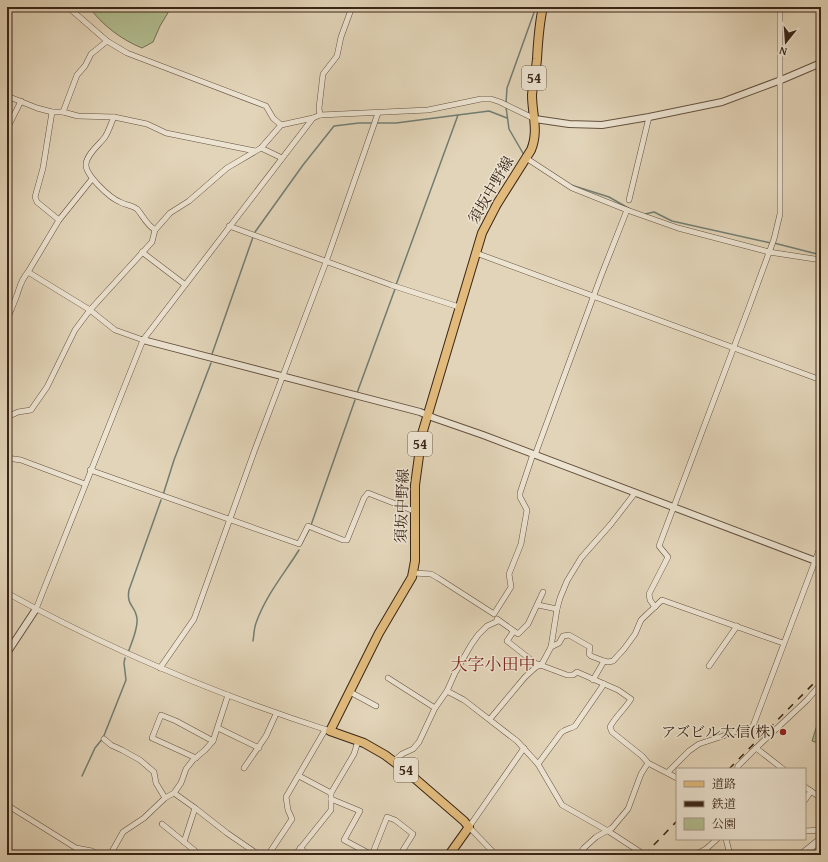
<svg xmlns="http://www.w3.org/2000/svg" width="828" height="862" font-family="'Gentium Book Plus','Noto Serif JP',serif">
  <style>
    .green { fill: #b1bd90; stroke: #767154 }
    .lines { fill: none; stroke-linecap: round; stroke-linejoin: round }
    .stream { stroke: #717d73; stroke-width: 1.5 }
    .minor-casing { stroke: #64513f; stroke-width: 6 }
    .tertiary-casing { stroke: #64513f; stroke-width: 8 }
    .secondary-casing { stroke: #3a2517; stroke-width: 8 }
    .primary-casing { stroke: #3a2517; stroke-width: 10 }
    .minor { stroke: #ece3d1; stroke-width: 5 }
    .tertiary { stroke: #ece3d1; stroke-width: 6 }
    .secondary { stroke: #ece3d1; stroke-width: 7 }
    .primary { stroke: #e1ba7c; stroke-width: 8 }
    .rail { stroke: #3a2517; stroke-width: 1.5; stroke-dasharray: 7 7; stroke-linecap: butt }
    .poi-dot { fill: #8f2418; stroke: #ece3d1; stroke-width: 1.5 }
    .labels { text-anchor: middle; stroke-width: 3; stroke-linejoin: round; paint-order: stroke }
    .shield { fill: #ece3d1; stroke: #6f5e4f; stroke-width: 1 }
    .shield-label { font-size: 14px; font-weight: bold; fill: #3a2517 }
    .street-label { font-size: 15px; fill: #3a2517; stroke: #ece3d1 }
    .poi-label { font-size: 15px; fill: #3a2517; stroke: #ece3d1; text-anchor: end }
    .quarter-label { font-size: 17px; fill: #7a1f14; stroke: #ece3d1 }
  </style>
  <rect width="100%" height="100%" fill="#e2d4b8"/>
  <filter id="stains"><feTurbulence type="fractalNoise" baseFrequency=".005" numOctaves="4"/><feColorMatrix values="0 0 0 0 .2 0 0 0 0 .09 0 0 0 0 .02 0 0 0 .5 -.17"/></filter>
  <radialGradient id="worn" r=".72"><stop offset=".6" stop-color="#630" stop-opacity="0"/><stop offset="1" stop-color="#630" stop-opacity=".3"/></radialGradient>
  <g class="green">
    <path d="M89,7h87l-7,4 -9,15 -7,16 -11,6c-20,-8 -40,-23 -53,-41z"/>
    <polygon points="821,712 821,744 812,741"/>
  </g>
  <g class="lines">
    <g class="stream">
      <polyline points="506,103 507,88 536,7"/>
      <polyline points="506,107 509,129 524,155"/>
      <polyline points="571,185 609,197 630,209"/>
      <polyline points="645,214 654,212 672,221 771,243"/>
      <polyline points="255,232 303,165 334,126 359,123 396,123 489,111 507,118"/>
      <polyline points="774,243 821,255"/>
      <polyline points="396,285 458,115"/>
      <polyline points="212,354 253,237"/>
      <polyline points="357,393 395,289"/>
      <polyline points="163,495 174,460 211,363"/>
      <polyline points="301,545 310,528 355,400"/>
      <path d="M253,641c1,-6 1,-13 3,-18 10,-28 28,-49 43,-73"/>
      <path d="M128,653c3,-10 10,-23 9,-34 -1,-13 -11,-13 -8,-29l32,-90"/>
      <polyline points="82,776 95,748 103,738 126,680 124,663 125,658"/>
    </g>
    <g class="minor-casing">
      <g id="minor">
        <polyline points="68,7 107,41 127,53 266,106 273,118 281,125"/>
        <polyline points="7,96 37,108 52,112 63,112 78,116 114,117 147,124 166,133 255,151"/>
        <polyline points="52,112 43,168 35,197 37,202 59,220"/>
        <polyline points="63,112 77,75 85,66 91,54 107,41"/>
        <polyline points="320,115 319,108 323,74 337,56 341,37 352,7"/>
        <path d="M114,117c-3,6 -5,14 -9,20 -6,8 -18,17 -19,27 -1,11 24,34 34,38 5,3 12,3 17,7 7,8 8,14 18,21"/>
        <polyline points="7,126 10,123 21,101"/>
        <polyline points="261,148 282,158"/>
        <polyline points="526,158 572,188 627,210 678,228 769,252 821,260"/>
        <polyline points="629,200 649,117"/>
        <polyline points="229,226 391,285 459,307"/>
        <polyline points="142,252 184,284"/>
        <polyline points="476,253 821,380"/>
        <polyline points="28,272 90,310 115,330 143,340"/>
        <path d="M7,320c3,-8 7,-17 10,-25 3,-9 4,-15 11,-23l31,-52 33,-41"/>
        <polyline points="7,412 9,416 7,448"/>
        <polyline points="7,417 18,412 31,410 47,387 75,330 90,310 152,242 155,230 170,213 189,201 227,168 261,148 281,125 313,118"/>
        <polyline points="535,455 601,276 627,210"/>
        <polyline points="7,458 21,460 85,484"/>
        <polyline points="90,470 299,544 308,526 343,540 347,540 364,498 368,493 414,511"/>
        <polyline points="413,573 431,574 438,578 494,614 511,587 509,574 521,544 527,510 520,497 520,493 533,454"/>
        <path d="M7,593c103,57 211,102 323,138"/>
        <polyline points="538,605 557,609"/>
        <polyline points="655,607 650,600 649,594 668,557 659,546 749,307 774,239 780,214 780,7"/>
        <polyline points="36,609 143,340 313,118 320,115 428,110 481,99 491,99 500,102 535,119"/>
        <polyline points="497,619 518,634 528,624 543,592"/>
        <path d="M513,632l-6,9 28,22 32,12h6l4,-3 41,18 13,9c-7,11 -16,18 -21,28l2,5 30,24 6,7 29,15"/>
        <polyline points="551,647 559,643 563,636 569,635 590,647 589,654 591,656 604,661 608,662 613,661 624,649 635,634 641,620 662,600 783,643"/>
        <polyline points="709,666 737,626"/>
        <polyline points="160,668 194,619 254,452 326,262 378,113"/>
        <polyline points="388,678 435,708"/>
        <polyline points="593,680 604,661"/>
        <polyline points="447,691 464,700 517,741 538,764 562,805 608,831 645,855"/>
        <polyline points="350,692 376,706"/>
        <polyline points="490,719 525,677 536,667 541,665 543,662 551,647 557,609 560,598 567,581 581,558 611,524 635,493"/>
        <polyline points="218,728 259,748"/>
        <polyline points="104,739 111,745 122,750 140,760 154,772 156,783 165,798"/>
        <polyline points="756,748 807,700 821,684"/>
        <polyline points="196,758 152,738 161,715 176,721 213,741"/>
        <polyline points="394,761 402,754 413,749 419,742 435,708 447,691 455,673 471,645 478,635 487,626 498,621"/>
        <path d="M538,764l23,-31c4,-4 9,-4 14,-7l29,-42"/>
        <polyline points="244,768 266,736 276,714"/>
        <polyline points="737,769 738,766 756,748 783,769"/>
        <polyline points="668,772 689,751 699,744 753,726 821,545"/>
        <polyline points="299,776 331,793"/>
        <polyline points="805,787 821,798"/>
        <polyline points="174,793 195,808 184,842"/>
        <polyline points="331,799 360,811 344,840 372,855"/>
        <polyline points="805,800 811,791"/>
        <polyline points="7,805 76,848 92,851 99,855"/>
        <polyline points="195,808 227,833 259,855"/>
        <polyline points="162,824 200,855"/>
        <polyline points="805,831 821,830"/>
        <polyline points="726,839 730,855"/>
        <polyline points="300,848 308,855"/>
        <polyline points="110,855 123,832 144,818 165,798 174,793 181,783 186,769 193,760 205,750 213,741 228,695"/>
        <polyline points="268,855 292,819 288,810 286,797 325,730"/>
        <polyline points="295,855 331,810 331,793 354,754 358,741"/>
        <polyline points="372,855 387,817 395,820 413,834 400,855"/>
        <polyline points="496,855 469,827 524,748"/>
        <polyline points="579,855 584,848 596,837 612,828 628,809 641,774 648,763"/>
        <polyline points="695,855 706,849 717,839"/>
      </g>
    </g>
    <g class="tertiary-casing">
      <g id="tertiary">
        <polyline points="535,119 569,124 602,125 649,117 722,102 781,80 821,63"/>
        <polyline points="143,340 420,412 434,418 483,435 821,563"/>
        <polyline points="7,653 36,609"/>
      </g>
    </g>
    <g class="secondary-casing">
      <polyline id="secondary" points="801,855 821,839"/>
    </g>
    <g class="primary-casing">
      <path id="primary" d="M449,855l20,-28 -5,-6 -59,-51 -20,-15 -21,-12 -34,-12 49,-98 33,-56 3,-16v-76l7,-51 60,-201 15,-29 34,-54c8,-19 1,-36 1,-55 1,-12 4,-24 5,-36 1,-18 2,-35 6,-52"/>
    </g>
    <use href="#minor" class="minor"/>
    <use href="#tertiary" class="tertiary"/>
    <use href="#secondary" class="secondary"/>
    <use href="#primary" class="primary"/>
    <g class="rail">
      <polyline points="729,769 821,676"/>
      <polyline points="644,855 677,821"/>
    </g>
  </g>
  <circle class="poi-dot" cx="783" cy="732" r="4"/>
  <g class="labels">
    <g class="shield">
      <rect x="522" y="66" width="24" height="24" rx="3"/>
      <rect x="408" y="432" width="24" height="24" rx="3"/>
      <rect x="394" y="758" width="24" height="24" rx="3"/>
    </g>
    <g class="shield-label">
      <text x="534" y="83">54</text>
      <text x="420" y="449">54</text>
      <text x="406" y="775">54</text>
    </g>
    <g class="street-label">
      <text transform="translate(491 190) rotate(-60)" y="5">須坂中野線</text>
      <text transform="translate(402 506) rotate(-88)" y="5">須坂中野線</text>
    </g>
    <g class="poi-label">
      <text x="775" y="737">アズビル太信(株)</text>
    </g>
    <g class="quarter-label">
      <text x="493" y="670">大字小田中</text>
    </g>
  </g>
  <rect width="828" height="862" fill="none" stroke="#e2d4b8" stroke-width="24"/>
  <rect x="8" y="8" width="812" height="846" fill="none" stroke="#3a2517" stroke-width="2"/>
  <rect x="12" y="12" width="804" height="838" fill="none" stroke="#3a2517"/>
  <rect x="676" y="768" width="130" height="72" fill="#ece3d1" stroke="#a59787"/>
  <rect x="684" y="781" width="20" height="6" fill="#e1ba7c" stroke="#a59787"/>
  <text x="712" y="788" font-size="12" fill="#3a2517">道路</text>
  <rect x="684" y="801" width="20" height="6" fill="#3a2517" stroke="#a59787"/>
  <text x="712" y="808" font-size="12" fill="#3a2517">鉄道</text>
  <rect x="684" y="818" width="20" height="12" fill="#b1bd90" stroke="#a59787"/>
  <text x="712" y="828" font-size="12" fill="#3a2517">公園</text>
  <g transform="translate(786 42) rotate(197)" stroke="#ece3d1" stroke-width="3" paint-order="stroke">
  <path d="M0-3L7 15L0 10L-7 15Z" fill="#3a2517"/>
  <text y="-6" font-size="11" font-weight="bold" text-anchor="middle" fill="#3a2517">N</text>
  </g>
  <rect width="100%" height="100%" filter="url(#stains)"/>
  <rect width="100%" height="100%" fill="url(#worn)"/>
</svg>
